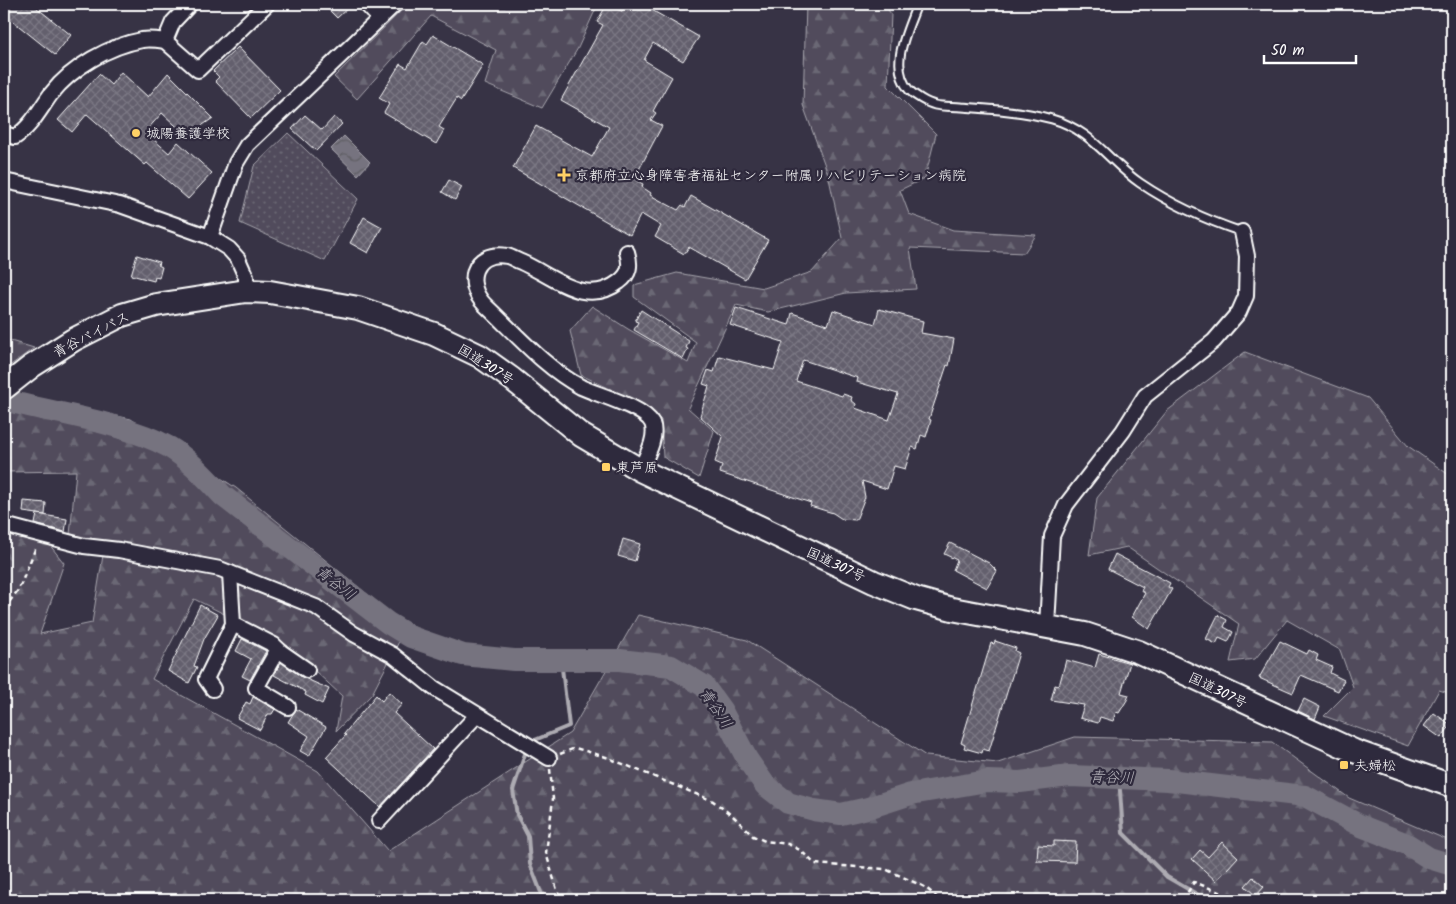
<svg xmlns="http://www.w3.org/2000/svg" width="1456" height="904" font-family="Kalam,'Klee One',sans-serif">
  <style>
    .forest { fill: url(#forest-firs); stroke: #a8a6ae }
    .park { fill: url(#park-dots); stroke: #a8a6ae }
    .water { fill: url(#water-waves); stroke: #adabb2 }
    .lines { fill: none; stroke-linecap: round; stroke-linejoin: round }
    .stream { stroke: #adabb2; stroke-width: 4 }
    .river { stroke: #76737f; stroke-width: 22 }
    .building { fill: url(#building-cross-hatch); stroke: #fff; fill-rule: evenodd }
    .service-casing { stroke: #fff; stroke-width: 11 }
    .minor-casing { stroke: #fff; stroke-width: 18 }
    .trunk-casing { stroke: #fff; stroke-width: 26 }
    .path { stroke: #fff; stroke-width: 2.5; stroke-dasharray: 5 4; stroke-linecap: butt }
    .service { stroke: #2f2a3d; stroke-width: 7 }
    .minor { stroke: #2f2a3d; stroke-width: 14 }
    .trunk { stroke: #2f2a3d; stroke-width: 22 }
    .poi-dot { fill: #ffd166; stroke: #2f2a3d; stroke-width: 2 }
    .labels { text-anchor: middle; stroke-width: 4.5; stroke-linejoin: round; paint-order: stroke }
    .poi-label { font-size: 14px; fill: #fff; stroke: #2f2a3d; text-anchor: start }
    .street-label { font-size: 14px; fill: #fff; stroke: #2f2a3d }
    .water-label { font-size: 15px; font-style: italic; fill: #b4b2b9; stroke: #2f2a3d }
  </style>
  <defs>
    <pattern id="forest-firs" width="22" height="20" patternUnits="userSpaceOnUse" patternTransform="scale(1.25)"><rect width="22" height="20" fill="#514c5c"/><path d="M5 1l3.5 6h-7zM16 11l3.5 6h-7z" fill="#6b6774"/></pattern>
    <pattern id="park-dots" width="8" height="8" patternUnits="userSpaceOnUse" patternTransform="scale(1.25)"><rect width="8" height="8" fill="#514c5c"/><path d="M2 2h.1M6 6h.1" fill="none" stroke="#6b6774" stroke-width="1.8" stroke-linecap="round"/></pattern>
    <pattern id="water-waves" width="16" height="10" patternUnits="userSpaceOnUse" patternTransform="scale(1.25)"><rect width="16" height="10" fill="#76737f"/><path d="M0 5q4-4 8 0t8 0" fill="none" stroke="#5f5e63"/></pattern>
    <pattern id="building-cross-hatch" width="8" height="8" patternUnits="userSpaceOnUse" patternTransform="scale(1.25)"><rect width="8" height="8" fill="#635f6d"/><path d="M0 0l8 8M0 8l8-8" fill="none" stroke="#7a7783"/></pattern>
  </defs>
  <rect width="100%" height="100%" fill="#373345"/>
  <filter id="ink" filterUnits="userSpaceOnUse"><feTurbulence type="fractalNoise" baseFrequency=".02" numOctaves="2"/><feDisplacementMap in="SourceGraphic" scale="10" xChannelSelector="R" yChannelSelector="G"/><feConvolveMatrix kernelMatrix="1 2 1 2 8 2 1 2 1" color-interpolation-filters="sRGB"/></filter>
  <g filter="url(#ink)">
    <g class="forest">
      <polygon points="408,4 598,4 578,48 542,108 485,84 496,50 431,16 357,99 334,77"/>
      <polygon points="806,4 884,4 891,14 888,86 936,134 925,178 900,190 909,214 953,230 1036,235 1024,253 910,248 916,289 846,293 768,312 736,305 688,408 714,431 699,478 663,457 661,420 640,403 581,375 570,331 592,306 628,329 688,363 696,342 634,297 634,285 677,273 764,288 812,272 842,238 828,174 803,105"/>
      <polygon points="4,339 34,348 4,370"/>
      <polygon points="1245,352 1368,398 1408,446 1452,477 1452,694 1439,690 1408,746 1324,716 1353,687 1340,650 1287,620 1255,659 1230,662 1239,624 1127,547 1089,555 1097,498 1167,411"/>
      <polygon points="40,399 131,419 236,488 407,626 372,694 336,731 342,696 287,645 194,599 152,679 318,771 388,851 570,733 638,615 747,640 926,756 998,763 1075,737 1272,742 1349,798 1445,839 1452,839 1452,900 4,900 4,529 45,539 64,563 40,634 92,623 105,543 70,535 76,471 4,472 4,409"/>
    </g>
    <polygon class="park" points="288,133 358,199 325,261 240,223 254,166"/>
    <polygon class="water" points="344,136 370,162 358,175 331,149"/>
    <g class="lines">
      <g class="stream">
        <polyline points="530,742 569,726 561,660"/>
        <polyline points="527,748 513,790 517,815 528,836 530,864 544,900"/>
        <polyline points="1119,777 1123,833 1167,877 1207,900"/>
      </g>
      <path class="river" d="M4,400c49,13 122,23 165,47 20,12 38,32 54,49l165,127 23,14 52,18 51,5h106l51,6 33,20 18,25 25,48 18,26 23,18 26,7 27,4 27,-6 43,-14 76,-13 33,1 50,-6 98,4 137,16 56,30 46,18 22,14 23,7"/>
    </g>
    <g class="building">
      <polygon points="4,4 32,4 71,35 55,55 4,14"/>
      <polygon points="323,4 352,4 337,18"/>
      <polygon points="607,4 622,11 627,4 641,4 699,37 683,61 653,43 644,60 672,77 653,111 656,113 651,120 662,126 634,179 643,184 642,187 651,193 650,195 678,210 682,205 685,207 691,196 768,240 745,279 689,247 684,254 655,237 661,226 641,214 630,235 513,168 536,126 592,157 609,127 561,100 603,25 597,22"/>
      <polygon points="433,35 483,65 461,101 457,98 439,127 444,130 436,144 384,113 389,104 379,98 400,64 407,68 423,41 427,44"/>
      <polygon points="238,47 280,90 251,118 215,81 219,77 213,71"/>
      <polygon points="121,72 148,97 168,73 213,118 187,136 162,113 145,132 169,153 178,142 212,173 188,199 147,163 145,165 87,114 72,132 58,120 99,74 111,85"/>
      <polygon points="305,115 322,130 334,117 342,124 316,151 292,129"/>
      <polygon points="449,180 462,187 455,200 442,192"/>
      <polygon points="364,217 382,227 368,253 350,243"/>
      <polygon points="137,255 159,262 158,265 162,267 159,278 155,277 154,281 131,275"/>
      <path d="M736,308l53,17 3,-12 36,12 5,-15 42,14 4,-15 44,12 -2,12 33,6 -5,27 -2,-1 -18,54 2,1 -5,17 -5,-2 -4,14 -5,-2 -7,22 -11,-3 -7,23 -25,-8 3,16 -9,23 -14,-1 -9,-6 -23,-7 1,-3 -91,-30 2,-8 -7,-3 8,-25 -23,-21 9,-30 -6,-2 5,-14 6,2 5,-16 55,14 9,-28 -53,-17zM803,360l55,18 -1,4 41,12 -9,26 -34,-12 1,-4 -5,-4 1,-3 -9,-3 -1,2 -46,-15z"/>
      <polygon points="641,310 689,341 686,348 688,349 683,359 634,330 638,322 635,321"/>
      <polygon points="24,501 46,503 45,515 23,512"/>
      <polygon points="37,514 67,519 65,532 35,524"/>
      <polygon points="623,539 640,544 635,561 618,556"/>
      <polygon points="950,543 989,563 997,571 987,588 953,570 957,560 944,554"/>
      <polygon points="1115,554 1170,583 1168,587 1172,589 1149,629 1132,617 1145,593 1141,591 1143,587 1108,569"/>
      <polygon points="200,605 218,615 204,639 194,666 197,667 189,683 168,671"/>
      <polygon points="1218,615 1227,620 1224,627 1233,632 1228,642 1219,638 1216,644 1206,639"/>
      <polygon points="242,639 266,651 250,680 242,676 251,659 236,651"/>
      <polygon points="995,641 1016,648 1015,651 1019,653 989,751 983,749 982,753 964,748 965,745 961,743 991,643 994,644"/>
      <polygon points="1280,641 1307,654 1309,650 1318,655 1316,660 1332,667 1330,673 1344,680 1338,691 1301,675 1293,693 1259,678"/>
      <polygon points="1099,654 1130,663 1121,693 1129,695 1127,700 1119,713 1116,712 1113,721 1100,717 1098,723 1080,718 1084,705 1051,700 1055,685 1059,686 1066,660 1095,668"/>
      <polygon points="281,662 302,677 329,689 322,704 305,695 306,692 274,675"/>
      <polygon points="389,692 402,704 394,713 433,749 380,807 326,757 346,735 344,734 376,695 382,701"/>
      <polygon points="253,697 275,709 272,714 268,714 260,730 237,718 246,702 250,704"/>
      <polygon points="1304,699 1320,707 1315,719 1298,711"/>
      <polygon points="296,709 326,727 309,756 300,751 309,736 288,722"/>
      <polygon points="1434,713 1451,725 1441,738 1424,726"/>
      <polygon points="1054,841 1076,842 1075,862 1037,861 1038,845 1054,846"/>
      <polygon points="1222,842 1238,857 1216,881 1192,859 1200,850 1208,857"/>
      <polygon points="1253,877 1264,887 1256,896 1245,886"/>
    </g>
    <g class="lines">
      <g class="service-casing">
        <path id="service" d="M917,4c-9,26 -29,61 -8,86 6,6 18,13 26,15 8,2 18,1 27,2 29,2 61,4 90,12 40,11 56,42 88,64 31,21 66,37 102,49"/>
      </g>
      <g class="minor-casing">
        <g id="minor">
          <polyline points="366,4 379,18"/>
          <polyline points="165,41 173,22 190,4"/>
          <path d="M4,134l11,3c16,-10 25,-28 36,-43 21,-27 58,-48 91,-54 7,-1 16,0 23,1l33,29 69,-66"/>
          <polyline points="4,181 120,205 210,237 229,249 238,259 246,277 246,291"/>
          <polyline points="210,237 236,163 247,145 395,4"/>
          <path d="M627,252c4,13 3,22 -8,30 -34,26 -66,-6 -98,-20 -5,-2 -10,-5 -14,-6 -35,-6 -43,28 -22,49 30,28 60,63 96,82 17,8 63,20 71,36 6,14 -6,34 -12,47"/>
          <polyline points="4,525 84,546 119,550 220,569 316,607 354,634 393,655 434,688 549,758"/>
          <polyline points="233,624 274,645 281,652 307,670"/>
          <polyline points="1047,626 1052,536 1066,505 1123,431 1145,396 1214,341 1239,312 1246,296 1247,256 1242,232"/>
          <polyline points="278,649 256,688 288,707"/>
          <polyline points="213,689 206,679 233,624 230,573"/>
          <polyline points="379,821 477,715"/>
        </g>
      </g>
      <g class="trunk-casing">
        <polyline id="trunk" points="4,388 32,366 73,340 122,315 156,305 246,291 270,292 358,308 434,334 480,356 512,379 581,435 640,470 874,582 916,599 952,609 1085,634 1139,652 1354,751 1452,786"/>
      </g>
      <g class="path">
        <polyline points="4,609 19,589 36,547"/>
        <polyline points="560,754 575,748 606,757 713,801 734,817 753,836 765,841 788,844 800,850 815,864 885,869 925,887 940,900"/>
        <polyline points="550,769 553,799 546,853 560,900"/>
        <polyline points="1183,900 1194,882 1240,900"/>
      </g>
      <use href="#service" class="service"/>
      <use href="#minor" class="minor"/>
      <use href="#trunk" class="trunk"/>
    </g>
  </g>
  <g class="poi-dot">
    <circle cx="136" cy="133" r="5"/>
    <path d="M561.5 167.5h5v5h5v5h-5v5h-5v-5h-5v-5h5z"/>
    <rect x="601" y="462" width="10" height="10" rx="2.5"/>
    <rect x="1339" y="760" width="10" height="10" rx="2.5"/>
  </g>
  <g class="labels">
    <g class="poi-label">
      <text x="146" y="138">城陽養護学校</text>
      <text x="575" y="180">京都府立心身障害者福祉センター附属リハビリテーション病院</text>
      <text x="616" y="472">東芦原</text>
      <text x="1354" y="770">夫婦松</text>
    </g>
    <g class="street-label">
      <text transform="translate(91 334) rotate(-27)" y="5">青谷バイパス</text>
      <text transform="translate(486 364) rotate(32)" y="5">国道307号</text>
      <text transform="translate(836 564) rotate(25)" y="5">国道307号</text>
      <text transform="translate(1218 690) rotate(26)" y="5">国道307号</text>
    </g>
    <g class="water-label">
      <text transform="translate(336 583) rotate(38)" y="5">青谷川</text>
      <text transform="translate(716 708) rotate(56)" y="5">青谷川</text>
      <text transform="translate(1112 777) rotate(2)" y="5">青谷川</text>
    </g>
  </g>
  <rect width="1456" height="904" fill="none" stroke="#2f2a3d" stroke-width="20"/>
  <rect x="10" y="10" width="1436" height="884" fill="none" stroke="#fff" stroke-width="2" filter="url(#ink)"/>
  <path d="M1264 55v8h92v-8" fill="none" stroke="#ffffff" stroke-width="2.5"/>
  <text x="1271" y="55" font-size="15" fill="#ffffff" stroke="#2f2a3d" stroke-width="4" paint-order="stroke">50 m</text>
</svg>
